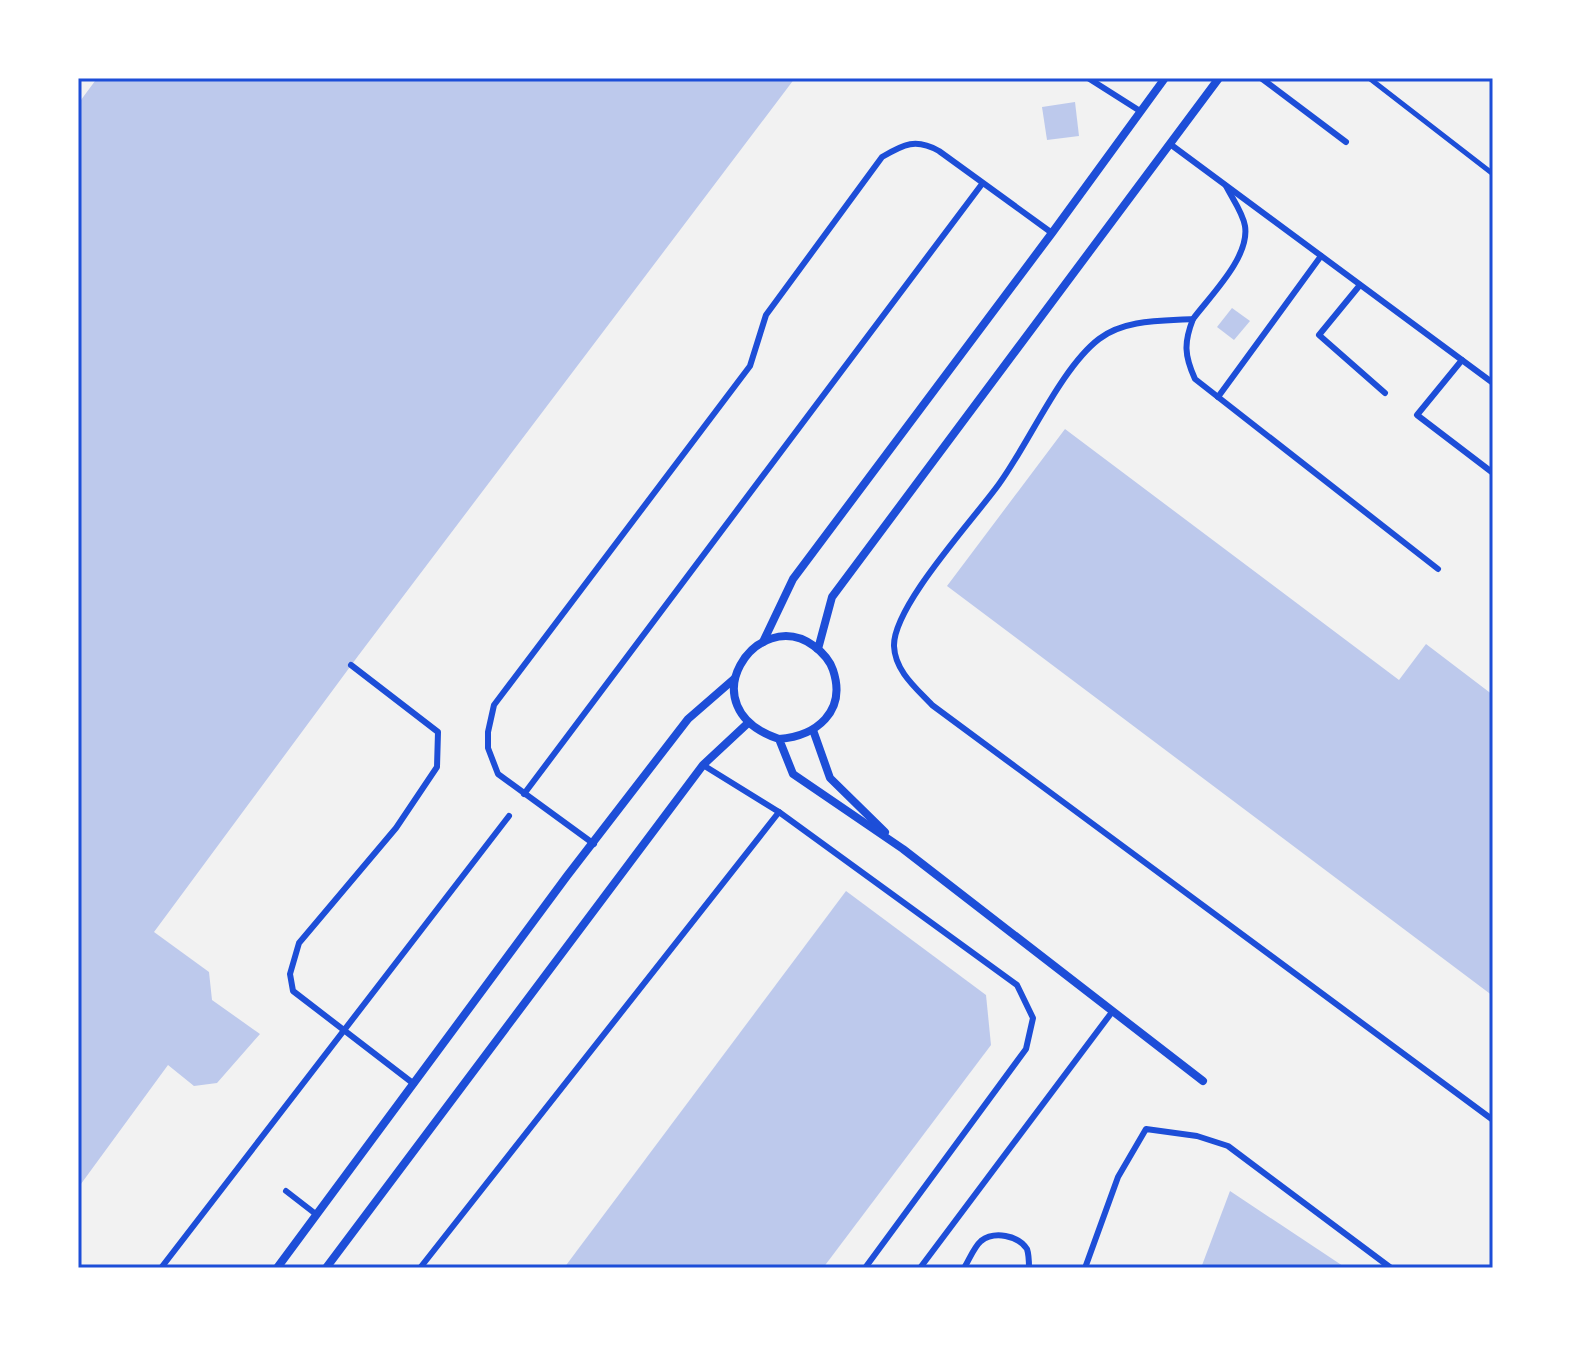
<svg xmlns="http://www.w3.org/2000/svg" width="1571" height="1346" font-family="Ubuntu,sans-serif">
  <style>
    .building { fill: #bdc9ec }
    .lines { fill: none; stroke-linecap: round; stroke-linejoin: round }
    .path { stroke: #1d4ed8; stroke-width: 5 }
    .service { stroke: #1d4ed8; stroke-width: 6 }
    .minor { stroke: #1d4ed8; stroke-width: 8 }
    .neatline { fill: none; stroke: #1d4ed8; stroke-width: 3 }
  </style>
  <rect width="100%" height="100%" fill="#f2f2f2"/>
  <g class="building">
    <polygon points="91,78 795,78 358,656 154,932 209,972 212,1000 260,1034 217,1083 194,1086 168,1065 78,1188 78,104 95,81"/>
    <polygon points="1075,102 1079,136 1047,140 1042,107"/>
    <polygon points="1232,308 1250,321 1234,340 1217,327"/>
    <polygon points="1065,429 1399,680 1426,644 1493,695 1493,745 1490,748 1493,750 1493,996 947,586"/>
    <polygon points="846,891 986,995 991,1045 823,1268 564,1268"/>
    <polygon points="1230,1191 1346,1268 1201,1268"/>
  </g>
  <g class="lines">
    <polyline class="path" points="1369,78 1493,174"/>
    <g class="service">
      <polyline points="1088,78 1140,111"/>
      <polyline points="1261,78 1346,142"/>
      <polyline points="1170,144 1493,383"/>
      <path d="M1226,186c6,12 17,27 19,40 5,31 -34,69 -52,93 -30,2 -68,0 -94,20 -38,29 -70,104 -100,145 -25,35 -106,122 -105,162 1,25 22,42 38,59l561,415"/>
      <polyline points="1360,285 1319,335 1385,393"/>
      <path d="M1193,319c-9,23 -9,36 2,60l243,190"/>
      <polyline points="1462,360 1417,415 1493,473"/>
      <polyline points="1218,397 1321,256"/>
      <polyline points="351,665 438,732 437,767 396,828 299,943 290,974 293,991 414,1084"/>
      <polyline points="703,765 779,812"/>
      <polyline points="524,794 982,184"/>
      <path d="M594,844l-96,-70 -10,-26v-16l6,-27 256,-339 16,-51 116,-158c22,-13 34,-19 57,-6l113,82"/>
      <polyline points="286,1191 317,1215"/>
      <polyline points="161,1268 509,816"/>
      <polyline points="420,1268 779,812 1017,985 1033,1018 1026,1049 865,1268"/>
      <polyline points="920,1268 1112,1012"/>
      <path d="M964,1268c5,-8 10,-21 17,-27 13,-10 37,-6 46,8 2,6 2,13 2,19"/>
      <polyline points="1085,1268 1118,1177 1146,1129 1197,1136 1228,1146 1391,1268"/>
    </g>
    <g class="minor">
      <polyline points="763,642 793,579 1052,233 1165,78"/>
      <polyline points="818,649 832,597 1219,78"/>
      <polyline points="813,730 830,778 885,832"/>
      <path d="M779,739c37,-3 68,-27 54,-69 -3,-9 -11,-18 -19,-24 -57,-42 -128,62 -35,93l14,35 110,75 300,232"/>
      <polyline points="277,1268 567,876 688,719 734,679"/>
      <polyline points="326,1268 703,765 748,723"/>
    </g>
  </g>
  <rect width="1571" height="1346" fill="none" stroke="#ffffff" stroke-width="160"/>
  <rect x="80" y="80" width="1411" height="1186" class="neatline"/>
</svg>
